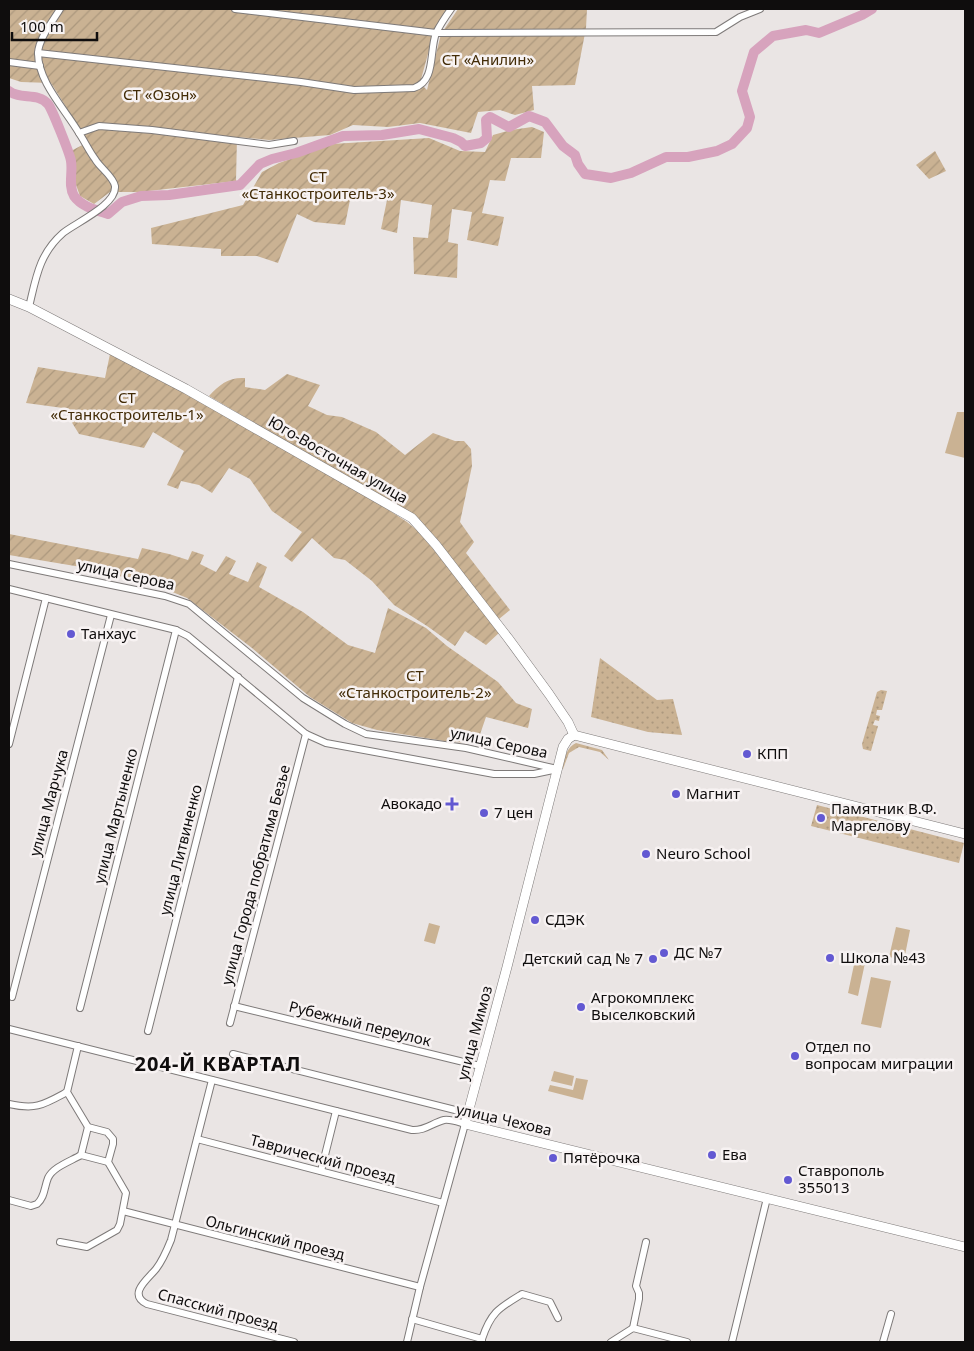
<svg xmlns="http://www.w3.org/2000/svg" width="974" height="1351" font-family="'Noto Sans',sans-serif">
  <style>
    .grass { fill: url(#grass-dots) }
    .park { fill: #cab293 }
    .garden { fill: url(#garden-furrows) }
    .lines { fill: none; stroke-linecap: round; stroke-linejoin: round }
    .river { stroke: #d7a3bd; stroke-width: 10 }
    .street-casing { stroke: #7e7a79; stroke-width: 8 }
    .secondary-casing { stroke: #7e7a79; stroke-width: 10 }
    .street { stroke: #fff; stroke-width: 6 }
    .secondary { stroke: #fff; stroke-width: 9 }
    .poi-dot { fill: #6359d2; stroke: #f7f2f2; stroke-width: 2 }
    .labels { text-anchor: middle; stroke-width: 5; stroke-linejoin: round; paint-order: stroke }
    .park-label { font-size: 15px; fill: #432c07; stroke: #f7f2f2 }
    .street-label { font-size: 15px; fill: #0f0d0d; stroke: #f7f2f2 }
    .poi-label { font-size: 15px; fill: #0f0d0d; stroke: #f7f2f2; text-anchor: start }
    .district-label { font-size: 20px; font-weight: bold; letter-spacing: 1px; fill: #0f0d0d; stroke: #f7f2f2 }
  </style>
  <defs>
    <pattern id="grass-dots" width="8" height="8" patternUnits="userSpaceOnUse" patternTransform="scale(1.25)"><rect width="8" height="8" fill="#cab293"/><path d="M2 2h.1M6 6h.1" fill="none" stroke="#ac987e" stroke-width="1.8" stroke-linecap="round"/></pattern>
    <pattern id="garden-furrows" width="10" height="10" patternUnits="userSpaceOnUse" patternTransform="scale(1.25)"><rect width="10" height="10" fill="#cab293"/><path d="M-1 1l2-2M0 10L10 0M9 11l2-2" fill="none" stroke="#ac987e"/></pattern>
  </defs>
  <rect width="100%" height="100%" fill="#eae5e4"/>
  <g class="grass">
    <polygon points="600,658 657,700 673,699 682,735 648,732 591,717"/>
    <polygon points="881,690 887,691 882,710 877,710 876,715 880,716 879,721 875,720 873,725 878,726 871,751 863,749 862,744 877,692"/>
    <path d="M576,743l26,7 7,10 -9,-8 -21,-5 -10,6 -6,16h-1c2,-10 4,-21 14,-26z"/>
    <polygon points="817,805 964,843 959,863 811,826"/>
  </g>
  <g class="park">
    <polygon points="957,412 965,412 965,458 945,453"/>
    <polygon points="429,923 440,926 435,944 424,941"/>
    <polygon points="896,927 910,930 904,960 889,957"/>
    <polygon points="855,960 865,963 858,996 848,993"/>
    <polygon points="871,977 891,981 881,1028 861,1024"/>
    <polygon points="554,1071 574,1076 572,1086 551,1081"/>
    <polygon points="576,1078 588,1080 583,1100 548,1091 550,1085 573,1090"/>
  </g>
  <g class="garden">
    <polygon points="9,9 450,9 434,32 420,83 427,90 441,34 458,9 587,9 586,28 575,85 532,86 534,110 515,115 500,110 478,112 471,133 420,123 388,127 353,125 330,135 269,140 237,137 236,181 140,192 110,192 94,204 80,196 75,182 71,151 88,142 51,83 21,82 9,78"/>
    <polygon points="532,127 544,132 541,158 511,158 505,181 490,180 482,213 504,217 498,246 467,240 472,212 452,209 448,242 458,244 457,278 414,274 413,237 428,238 432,205 401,200 397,233 381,229 387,200 351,195 345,225 314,222 297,214 278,263 257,256 221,256 221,249 152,244 151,228 243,205 262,172 279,163 332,144 429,138 460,151 485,152 493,135 511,130"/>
    <polygon points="935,151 946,171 929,179 916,165"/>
    <polygon points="110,354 186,393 375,501 407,522 418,531 439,556 500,632 486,645 465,631 455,646 427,626 394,605 372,581 345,560 334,558 312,538 292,562 284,556 302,532 272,511 250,479 229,468 212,493 199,485 181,481 178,489 167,485 184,451 153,432 144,448 79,434 63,408 26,403 38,367 105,378"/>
    <path d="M287,374l33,11 -12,21 19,9 15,2 34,15 29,23 28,-22 22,8h9l7,8 1,17 -12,56 14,20 -8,11 44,57 -11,9 -52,-64 -6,-9 -62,-50 -170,-100c11,-12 20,-19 36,-18v9l20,3z"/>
    <polygon points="9,534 138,559 142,548 169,554 188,560 192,551 204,555 200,564 216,572 226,556 236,561 229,574 248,582 257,562 267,567 259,587 303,612 348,645 375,653 388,608 426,628 447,646 498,682 516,703 532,709 528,728 486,717 477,743 450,742 377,730 352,723 310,697 252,648 187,598 153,584 81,567 9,555"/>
  </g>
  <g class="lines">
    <path class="river" d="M9,91c11,9 29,1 39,13 4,5 22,50 23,57 2,11 -3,25 3,35 8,11 22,14 34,18l14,-12 19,-6 28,-1 71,-10 20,-21 12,-5 24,-6 47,-17 39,-1 37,-6 34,9 8,4 4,4 16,-3 6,-5 -1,-18 4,-3 19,10 20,-11 16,6 18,24 12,9 3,9 7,10 26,4 20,-5 35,-16h22l29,-6 15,-7 15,-16 3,-11 -8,-26 12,-39 19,-16 33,-6 13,3 43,-18 10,-6"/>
    <g class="street-casing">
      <g id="street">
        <polyline points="235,9 436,33 716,32 740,17 760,9"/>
        <path d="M38,53l263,29 53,8 60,-2c22,-7 15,-36 22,-55 4,-8 10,-17 15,-24"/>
        <polyline points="9,62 40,66"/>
        <polyline points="79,133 99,126 152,130 269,145 294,141"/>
        <path d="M29,307c7,-29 10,-53 34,-74 12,-10 54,-28 52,-47 -2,-10 -15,-18 -20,-27 -6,-8 -10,-17 -16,-26 -14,-24 -41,-51 -41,-80 1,-15 15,-32 22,-44"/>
        <polyline points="9,564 165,596 189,604 303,698 345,724 366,734 466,748 557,769"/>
        <polyline points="9,589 176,630 188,636 306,734 326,743 494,774 534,774 553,770"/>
        <polyline points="9,744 46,598"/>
        <polyline points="12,997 111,615"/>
        <polyline points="234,1006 480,1066"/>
        <polyline points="80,1008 176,630"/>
        <polyline points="230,1023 306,734"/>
        <path d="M9,1029l403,101c13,1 20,-7 32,-10 7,-1 14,2 21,4l-45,163 -13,55"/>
        <polyline points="148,1031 238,677"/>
        <polyline points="233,1054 467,1113"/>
        <path d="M212,1080l-41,160c-4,10 -8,20 -15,29 -8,10 -29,25 -9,35l147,38"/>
        <path d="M9,1104c27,6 34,1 58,-12"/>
        <polyline points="197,1139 443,1203"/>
        <polyline points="81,1155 108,1162"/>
        <polyline points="321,1171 336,1111"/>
        <path d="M9,1200l22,6 6,-2c8,-7 7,-16 11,-26 5,-11 23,-17 33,-23l7,-28"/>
        <polyline points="123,1211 420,1287"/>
        <polyline points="60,1242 87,1247 117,1230 120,1224 126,1193 108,1162 113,1144 113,1139 107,1132 88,1127 67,1092 78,1046"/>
        <polyline points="412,1319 482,1339 482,1342"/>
        <polyline points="633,1328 639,1299 639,1293 636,1286 646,1242"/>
        <path d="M482,1339c9,-27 17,-31 40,-45l28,8 8,16"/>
        <polyline points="611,1342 633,1328 687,1342"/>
        <polyline points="732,1342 767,1198"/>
        <polyline points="883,1342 891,1314"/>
      </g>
    </g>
    <g class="secondary-casing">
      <g id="secondary">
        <polyline points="9,299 29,307 186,389 412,518 436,545 508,638 549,694 568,722 574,735"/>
        <polyline points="574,735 568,739 563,747 507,967 465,1124 965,1247"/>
        <polyline points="574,735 965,834"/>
      </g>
    </g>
    <use href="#street" class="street"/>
    <use href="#secondary" class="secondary"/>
  </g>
  <g class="poi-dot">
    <circle cx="71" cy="634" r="5"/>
    <circle cx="747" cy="754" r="5"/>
    <circle cx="676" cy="794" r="5"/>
    <path d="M449.5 796.5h5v5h5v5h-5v5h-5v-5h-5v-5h5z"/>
    <circle cx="484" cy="813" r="5"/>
    <circle cx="821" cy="818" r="5"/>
    <circle cx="646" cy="854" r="5"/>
    <circle cx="535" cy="920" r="5"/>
    <circle cx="664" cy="953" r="5"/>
    <circle cx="830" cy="958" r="5"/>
    <circle cx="653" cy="959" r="5"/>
    <circle cx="581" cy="1007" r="5"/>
    <circle cx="795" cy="1056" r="5"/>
    <circle cx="712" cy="1155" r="5"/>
    <circle cx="553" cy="1158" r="5"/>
    <circle cx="788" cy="1180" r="5"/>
  </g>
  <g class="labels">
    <g class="park-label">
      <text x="488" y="65">СТ «Анилин»</text>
      <text x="160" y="100">СТ «Озон»</text>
      <text x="318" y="182">СТ<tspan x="318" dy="17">«Станкостроитель-3»</tspan></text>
      <text x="127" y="403">СТ<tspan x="127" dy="17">«Станкостроитель-1»</tspan></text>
      <text x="415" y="681">СТ<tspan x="415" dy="17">«Станкостроитель-2»</tspan></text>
    </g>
    <g class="street-label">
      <text transform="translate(338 460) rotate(30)" y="5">Юго-Восточная улица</text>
      <text transform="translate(126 575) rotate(12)" y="5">улица Серова</text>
      <text transform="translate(499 743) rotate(12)" y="5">улица Серова</text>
      <text transform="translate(49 803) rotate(-75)" y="5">улица Марчука</text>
      <text transform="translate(116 816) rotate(-76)" y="5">улица Мартыненко</text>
      <text transform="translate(181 850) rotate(-76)" y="5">улица Литвиненко</text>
      <text transform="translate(256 875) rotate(-75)" y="5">улица Города побратима Безье</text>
      <text transform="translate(360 1024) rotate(14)" y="5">Рубежный переулок</text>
      <text transform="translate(475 1033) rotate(-75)" y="5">улица Мимоз</text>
      <text transform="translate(504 1120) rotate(13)" y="5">улица Чехова</text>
      <text transform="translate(323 1159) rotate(15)" y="5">Таврический проезд</text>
      <text transform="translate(275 1238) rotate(14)" y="5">Ольгинский проезд</text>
      <text transform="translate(218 1310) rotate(15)" y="5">Спасский проезд</text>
    </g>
    <g class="poi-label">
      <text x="81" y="639">Танхаус</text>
      <text x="757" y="759">КПП</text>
      <text x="686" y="799">Магнит</text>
      <text x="442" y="809" text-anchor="end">Авокадо</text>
      <text x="831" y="814">Памятник В.Ф.<tspan x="831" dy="17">Маргелову</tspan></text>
      <text x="494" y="818">7 цен</text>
      <text x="656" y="859">Neuro School</text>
      <text x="545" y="925">СДЭК</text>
      <text x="674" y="958">ДС №7</text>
      <text x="840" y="963">Школа №43</text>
      <text x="643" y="964" text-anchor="end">Детский сад № 7</text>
      <text x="591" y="1003">Агрокомплекс<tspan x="591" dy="17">Выселковский</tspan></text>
      <text x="805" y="1052">Отдел по<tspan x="805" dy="17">вопросам миграции</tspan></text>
      <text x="722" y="1160">Ева</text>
      <text x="563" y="1163">Пятёрочка</text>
      <text x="798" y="1176">Ставрополь<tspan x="798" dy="17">355013</tspan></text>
    </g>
    <g class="district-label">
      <text x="218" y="1071">204-Й КВАРТАЛ</text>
    </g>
  </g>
  <rect width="974" height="1351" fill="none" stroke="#0f0d0d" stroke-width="20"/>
  <path d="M12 32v8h85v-8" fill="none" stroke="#0f0d0d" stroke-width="2.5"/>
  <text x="20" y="32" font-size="15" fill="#0f0d0d" stroke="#f7f2f2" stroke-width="4" paint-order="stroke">100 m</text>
</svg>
